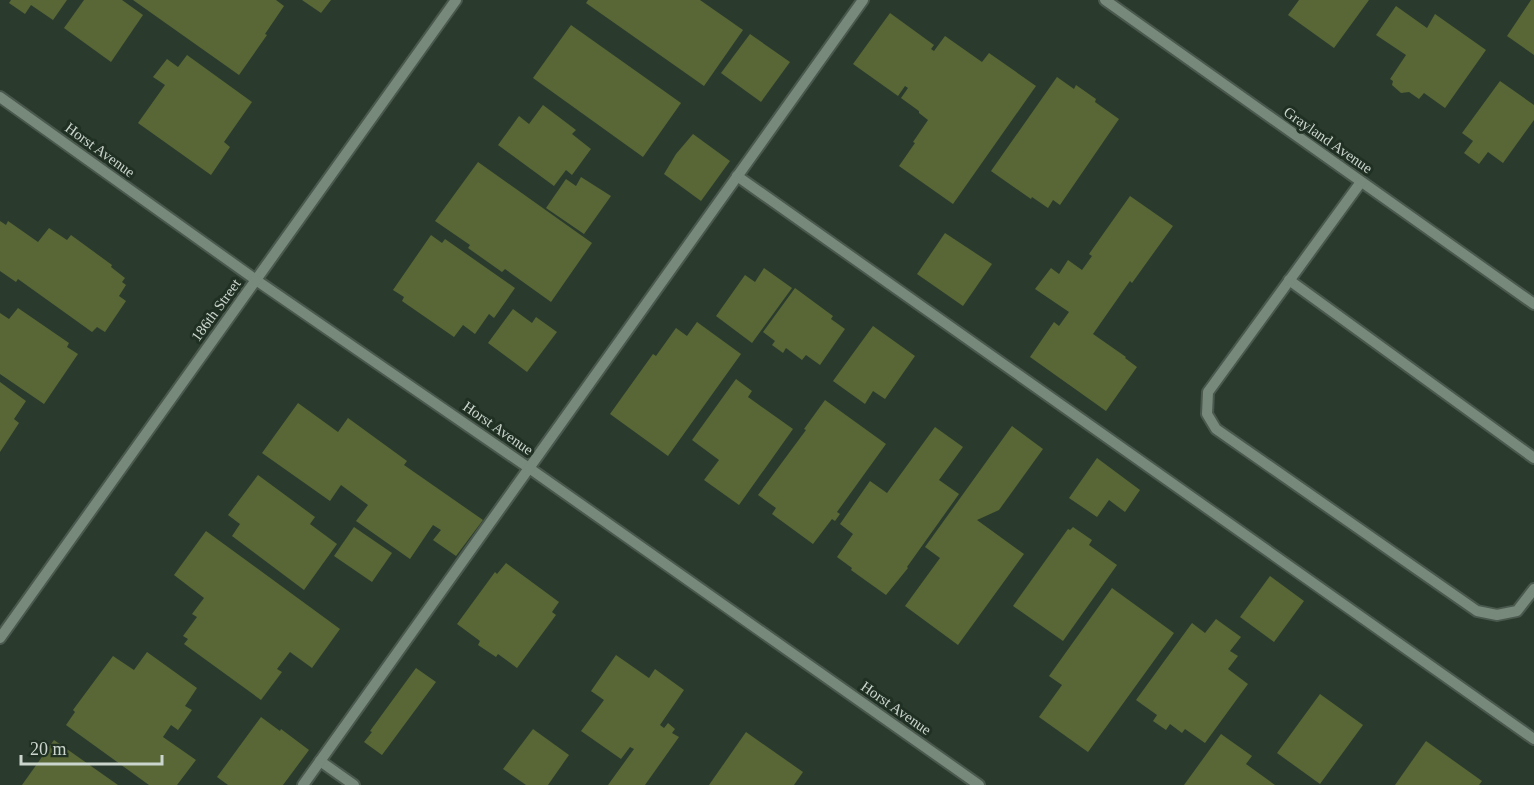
<svg xmlns="http://www.w3.org/2000/svg" width="1534" height="785" font-family="Georgia,serif">
  <style>
    .building { fill: #586735 }
    .lines { fill: none; stroke-linecap: round; stroke-linejoin: round }
    .minor-casing { stroke: #4a584d; stroke-width: 14 }
    .minor { stroke: #76897a; stroke-width: 10 }
    .labels { text-anchor: middle; stroke-width: 6; stroke-linejoin: round; paint-order: stroke }
    .street-label { font-size: 15px; fill: #cbd5cd; stroke: #203124 }
  </style>
  <rect width="100%" height="100%" fill="#2a3b2e"/>
  <g class="building">
    <polygon points="11,0 67,0 53,20 31,5 25,14 9,3"/>
    <polygon points="84,0 122,0 143,15 111,62 64,28"/>
    <polygon points="133,0 276,0 284,6 265,34 267,35 239,75"/>
    <polygon points="302,0 331,0 321,13"/>
    <polygon points="588,0 700,0 743,30 704,86 586,3"/>
    <polygon points="1299,0 1369,0 1334,48 1288,15"/>
    <polygon points="1531,0 1534,0 1534,55 1507,36"/>
    <polygon points="1396,6 1427,28 1435,14 1486,50 1445,108 1424,93 1419,99 1409,92 1401,93 1392,85 1393,81 1390,79 1406,55 1376,35"/>
    <polygon points="890,13 934,45 931,49 934,51 945,36 982,62 989,53 1036,86 953,204 899,166 915,143 913,142 928,120 919,113 919,111 901,98 908,88 905,86 898,96 853,64"/>
    <polygon points="571,25 681,103 643,157 533,78"/>
    <polygon points="750,34 790,62 761,102 721,73"/>
    <polygon points="187,55 252,102 224,142 230,147 211,175 138,123 165,85 153,77 167,59 178,67"/>
    <polygon points="1057,77 1074,89 1076,85 1096,99 1095,102 1119,119 1060,205 1053,200 1048,208 1032,197 1031,199 991,171"/>
    <polygon points="1500,81 1534,105 1534,120 1503,163 1488,152 1479,164 1464,153 1473,141 1462,133"/>
    <polygon points="543,105 576,130 572,134 591,149 572,175 566,170 554,186 498,145 519,116 529,124"/>
    <polygon points="693,134 730,161 701,201 664,174 676,154"/>
    <polygon points="478,162 592,243 551,302 505,269 502,272 468,248 470,245 435,221"/>
    <polygon points="581,177 611,196 584,234 546,208 566,179 576,186"/>
    <polygon points="1130,196 1173,226 1132,283 1130,281 1093,334 1126,357 1125,358 1137,367 1106,411 1030,357 1054,322 1059,326 1069,312 1035,289 1051,268 1059,274 1068,260 1082,270 1092,256 1089,254"/>
    <polygon points="0,221 6,225 8,221 38,242 49,228 67,240 71,235 112,265 111,267 125,278 122,282 126,285 119,296 126,301 105,332 97,327 92,332 18,279 16,282 0,271"/>
    <polygon points="945,233 992,264 963,306 917,274"/>
    <polygon points="431,235 442,243 445,239 515,288 494,318 489,314 475,334 463,325 454,337 402,301 404,297 393,290"/>
    <polygon points="764,268 792,288 752,343 716,316 745,275 755,282"/>
    <polygon points="795,288 833,316 831,319 845,329 820,365 806,355 802,360 786,348 783,353 772,345 775,341 763,332"/>
    <polygon points="18,308 69,343 67,347 78,354 44,404 0,374 0,313 9,319"/>
    <polygon points="513,309 532,323 536,317 557,332 527,372 488,343"/>
    <polygon points="697,322 741,354 668,456 610,414 653,354 656,356 676,328 687,336"/>
    <polygon points="873,326 915,356 885,399 873,391 865,404 833,381"/>
    <polygon points="736,379 752,391 748,397 793,429 739,505 704,480 719,460 692,440"/>
    <polygon points="0,382 26,401 14,419 19,423 0,452"/>
    <polygon points="825,400 886,444 837,512 840,514 835,521 832,519 813,544 772,514 776,508 758,495 806,430 804,429"/>
    <polygon points="298,403 338,432 348,418 407,461 404,465 483,520 456,556 433,540 441,530 433,525 410,559 356,521 368,505 341,485 330,501 262,453"/>
    <polygon points="1012,426 1043,449 999,510 977,520 1024,554 958,645 905,606 940,558 925,547"/>
    <polygon points="935,427 963,447 939,480 959,494 907,567 908,568 886,595 851,570 852,568 837,557 853,534 840,524 870,481 887,493"/>
    <polygon points="1097,458 1140,490 1125,512 1109,500 1097,517 1069,498"/>
    <polygon points="258,475 315,517 310,524 337,544 304,590 232,536 240,524 228,515"/>
    <polygon points="354,527 392,553 372,582 334,556"/>
    <polygon points="1073,527 1092,540 1089,545 1117,565 1063,641 1013,606 1068,529 1070,530"/>
    <polygon points="206,531 340,629 312,668 290,652 277,669 282,672 261,700 184,644 188,639 183,636 197,617 192,614 204,598 174,575"/>
    <polygon points="506,563 559,602 552,612 556,615 517,668 498,654 496,657 478,645 480,641 457,624 495,572 497,574"/>
    <polygon points="1270,576 1304,601 1274,642 1240,617"/>
    <polygon points="1112,588 1174,633 1088,752 1039,717 1062,685 1049,676"/>
    <polygon points="1216,619 1241,637 1230,651 1238,656 1228,669 1248,684 1205,743 1185,729 1182,733 1170,724 1166,730 1153,721 1157,715 1136,700 1192,623 1205,633"/>
    <polygon points="147,652 197,688 185,706 192,710 178,730 171,725 163,737 196,760 177,785 149,785 66,725 75,712 73,710 113,656 134,670"/>
    <polygon points="616,655 649,678 655,669 684,690 660,725 664,728 668,723 675,729 672,733 679,737 645,785 608,785 634,749 630,747 621,759 581,731 604,700 591,691"/>
    <polygon points="416,668 436,682 382,755 364,742 372,732 370,731"/>
    <polygon points="1320,694 1363,725 1320,784 1277,753"/>
    <polygon points="261,717 280,731 281,729 309,750 283,785 228,785 217,777"/>
    <polygon points="533,729 569,755 548,785 526,785 503,769"/>
    <polygon points="746,732 803,772 794,785 709,785"/>
    <polygon points="1221,734 1252,756 1246,764 1275,785 1184,785"/>
    <polygon points="54,740 118,785 22,785"/>
    <polygon points="1426,741 1482,781 1479,785 1395,785"/>
  </g>
  <g class="lines">
    <g class="minor-casing">
      <g id="minor">
        <polyline points="1105,0 1534,304"/>
        <polyline points="0,97 256,280 529,468 979,785"/>
        <polyline points="737,176 1534,739"/>
        <polyline points="1361,182 1208,392 1207,414 1216,429 1477,611 1497,615 1517,611 1534,589"/>
        <polyline points="1289,280 1534,458"/>
        <polyline points="0,638 456,0"/>
        <polyline points="320,761 354,785"/>
        <polyline points="303,785 863,0"/>
      </g>
    </g>
    <use href="#minor" class="minor"/>
  </g>
  <g class="labels">
    <g class="street-label">
      <text transform="translate(1328 140) rotate(35)" y="5">Grayland Avenue</text>
      <text transform="translate(100 150) rotate(36)" y="5">Horst Avenue</text>
      <text transform="translate(216 310) rotate(-54)" y="5">186th Street</text>
      <text transform="translate(498 428) rotate(35)" y="5">Horst Avenue</text>
      <text transform="translate(896 708) rotate(35)" y="5">Horst Avenue</text>
    </g>
  </g>
  <path d="M21 755v9h141v-9" fill="none" stroke="#cbd5cd" stroke-width="3"/>
  <text x="30" y="755" font-size="18" fill="#cbd5cd" stroke="#203124" stroke-width="4.5" paint-order="stroke">20 m</text>
</svg>
